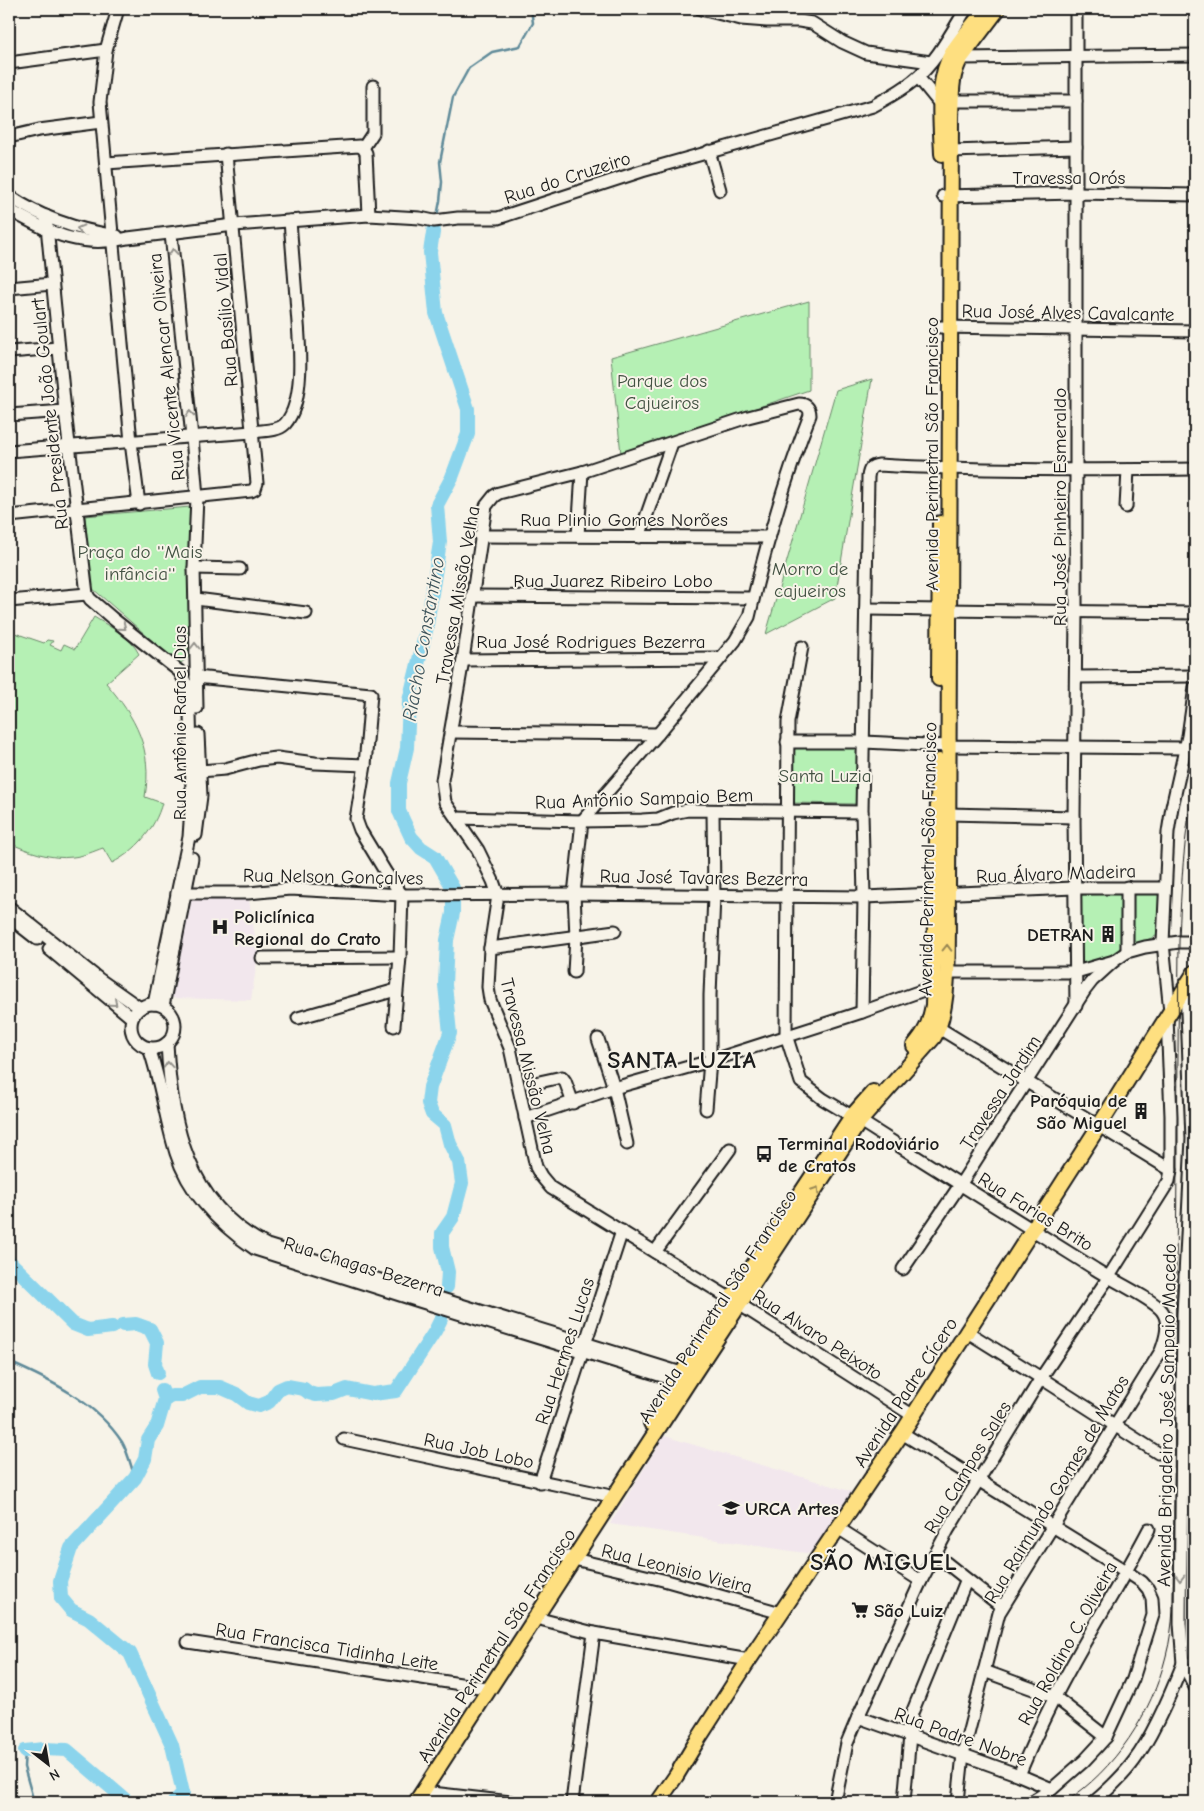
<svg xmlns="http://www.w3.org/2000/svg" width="1204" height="1811" font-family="'Comic Neue',sans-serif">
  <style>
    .built { fill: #f2e7ed }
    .green { fill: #b5f0b4; stroke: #688668 }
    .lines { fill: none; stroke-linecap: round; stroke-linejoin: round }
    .stream { stroke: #5f8a99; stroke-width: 2.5 }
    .river { stroke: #8bd4ec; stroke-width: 14 }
    .minor-casing { stroke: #1c1c1c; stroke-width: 15 }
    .major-casing { stroke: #1c1c1c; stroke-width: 18 }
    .minor { stroke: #f7f3e8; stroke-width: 11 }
    .major { stroke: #fedf80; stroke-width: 14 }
    .tram { stroke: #1c1c1c; stroke-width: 1 }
    .oneway { stroke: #94928c }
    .oneway2 { stroke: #988753 }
    .labels { text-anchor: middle; stroke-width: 4; stroke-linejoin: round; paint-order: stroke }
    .street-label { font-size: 19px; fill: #1c1c1c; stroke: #f7f3e8 }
    .park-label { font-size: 19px; fill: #425142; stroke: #f7f3e8 }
    .poi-label { font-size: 19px; font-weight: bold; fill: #1c1c1c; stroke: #f7f3e8; text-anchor: start }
    .water-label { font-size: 20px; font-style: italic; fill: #3d535a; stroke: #f7f3e8 }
    .district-label { font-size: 24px; font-weight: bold; letter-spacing: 1px; fill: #1c1c1c; stroke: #f7f3e8 }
  </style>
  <rect width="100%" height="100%" fill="#f7f3e8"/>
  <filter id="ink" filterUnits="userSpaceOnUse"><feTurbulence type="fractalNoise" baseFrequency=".02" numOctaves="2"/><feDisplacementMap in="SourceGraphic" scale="10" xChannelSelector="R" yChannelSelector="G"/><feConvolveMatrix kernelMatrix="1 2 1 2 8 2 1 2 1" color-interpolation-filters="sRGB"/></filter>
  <g filter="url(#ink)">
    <g class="built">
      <polygon points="191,899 249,900 258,955 251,1000 172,998"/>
      <polygon points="664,1436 853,1492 812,1554 610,1524"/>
    </g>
    <g class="green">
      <polygon points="809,301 809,390 621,454 611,357"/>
      <polygon points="872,379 835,598 766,634 836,390"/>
      <polygon points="190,507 188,658 179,664 92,588 85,516"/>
      <path d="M94,617c16,10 37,20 45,37l-33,29c30,35 47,66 39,114l17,6c-7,26 -26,48 -50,60l-9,-15c-9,3 -19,8 -30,9 -22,3 -45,-6 -64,-14v-212l35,12 3,-3 6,1 -3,4 11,5 3,-6 11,5z"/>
      <polygon points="791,746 859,747 858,804 791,803"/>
      <polygon points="1132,891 1160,891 1161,934 1130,947"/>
      <polygon points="1121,894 1123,952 1104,960 1079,967 1081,895"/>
    </g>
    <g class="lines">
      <g class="stream">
        <polyline points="437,216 440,201 442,182 440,162 453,97 469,68 492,52 520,46 533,23 531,9"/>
        <path d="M9,1362c41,18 87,40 113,80 6,10 9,25 13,36"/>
        <polyline points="25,1751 24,1767 34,1802"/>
      </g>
      <g class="river">
        <polyline points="434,226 430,252 436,313 468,409 468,434 452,477 437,505 440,542 426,631 409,701 407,748 399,783 399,811 411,837 421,848 435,857 453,888 453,913 447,940 445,985 450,1033 430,1087 428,1103 432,1114 445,1125 450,1144 459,1162 462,1183 453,1217 442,1233 442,1247 448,1272 447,1287"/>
        <polyline points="9,1261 73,1324 88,1330 112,1327"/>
        <polyline points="123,1325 136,1324 150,1329 157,1343 155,1364 158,1373"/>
        <polyline points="162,1390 165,1399 157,1426 148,1440 145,1459 135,1478 71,1548 60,1581 61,1598 71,1610 89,1619 130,1653 172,1745 183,1793 174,1802"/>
        <polyline points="165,1399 172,1396 182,1396 200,1387 220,1387 236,1394 248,1403 259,1406 269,1402 278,1390 287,1386 304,1389 309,1393 316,1395 334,1394 347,1389 373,1394 396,1391 435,1331 441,1319"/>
        <polyline points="25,1751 44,1749 67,1750 128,1802"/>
      </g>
      <g class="minor-casing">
        <g id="minor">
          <polyline points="118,9 106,50 100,102 131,442 139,504"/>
          <polyline points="701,9 741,19 767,21 799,21 812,23 842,42 866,53 931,62"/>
          <polyline points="1076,9 1076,612 1074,817 1076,1006"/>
          <polyline points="961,58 1195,55"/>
          <polyline points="9,63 106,50"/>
          <polyline points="918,77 940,104"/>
          <polyline points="952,101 1076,101"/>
          <polyline points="9,137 39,130 101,122"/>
          <polyline points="363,148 373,133 373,86"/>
          <polyline points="709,151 720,190"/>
          <polyline points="951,151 1076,147"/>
          <polyline points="106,163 359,146 363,148 366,153 369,215"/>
          <path d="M9,196c32,22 69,34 108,40"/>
          <polyline points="943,196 1077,193 1195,195"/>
          <path d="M9,210c43,23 69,39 119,28l106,-13 135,-10 51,3 14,3 24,-3h40l144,-47 231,-65c14,-8 28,-15 40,-25 22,-17 39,-49 53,-72"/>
          <polyline points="46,216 65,411 87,594 90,599 112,618 179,671 187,685 190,714 192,793 189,837 154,1004"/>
          <polyline points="171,234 192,437 197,497 194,568 197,708"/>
          <polyline points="9,288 52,284"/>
          <polyline points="940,327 1195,331"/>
          <polyline points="9,352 58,348"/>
          <polyline points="9,415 65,411"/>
          <path d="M9,451l243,-19c10,-2 25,0 33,-8 23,-26 13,-94 11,-127 -2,-25 -4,-50 -6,-76"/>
          <polyline points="1126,507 1128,470"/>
          <polyline points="9,516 251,491 255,489 257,483 226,154"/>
          <polyline points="480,536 768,537"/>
          <polyline points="578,536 582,472"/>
          <polyline points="639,537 672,443"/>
          <polyline points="194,568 240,569"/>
          <polyline points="472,596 753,598"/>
          <polyline points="196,599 306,613"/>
          <polyline points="9,601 87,594"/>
          <polyline points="866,609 1195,613"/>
          <path d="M802,647l-14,75 -2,313 15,47 22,17 37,22c78,50 157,99 235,148 15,10 58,30 67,42 9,12 3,29 -1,40l-162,262 -36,141 -5,48"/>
          <polyline points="463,660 720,658"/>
          <polyline points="196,677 371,694 365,765 356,819 360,830 386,873 402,895 400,957 394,1026"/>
          <polyline points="1076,677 1195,676"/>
          <polyline points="451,732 658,734"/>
          <polyline points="787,742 864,742 948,746 1185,748"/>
          <polyline points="200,771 225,769 259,760 277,758 315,763 365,765"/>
          <polyline points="948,814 1074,817"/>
          <polyline points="457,818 582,821 642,820 658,819 673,813 688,810 862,812"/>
          <polyline points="196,835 201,796 198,734"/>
          <polyline points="177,893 248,893 290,889 402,895 574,894 864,897 1074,888 1165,888"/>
          <polyline points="9,907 99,979 140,1008"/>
          <polyline points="9,917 37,939"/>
          <polyline points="490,948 615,931"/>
          <polyline points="49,949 132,1018"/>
          <polyline points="1127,952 1127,887"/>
          <polyline points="262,958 400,957"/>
          <path d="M574,972l2,-35 -2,-43 8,-73 76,-87 77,-93 14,-24c16,-69 35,-136 61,-202 0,-7 -4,-11 -11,-11l-51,13 -166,55 -83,21 -5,3 -8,10 -23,154 -21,120 3,22 33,48 15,31 5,14 -8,53 -2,39 2,13 20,48 26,119 5,9 10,12 188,116 173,111"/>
          <polyline points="946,972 1076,972 1114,961 1127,952 1145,947 1179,942 1195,942"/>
          <polyline points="1186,987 1192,1139 1183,1314 1180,1623 1183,1664 1195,1687"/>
          <circle cx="153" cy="1026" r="22"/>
          <polyline points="163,1006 192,858"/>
          <path d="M862,1012l2,-115 -2,-85 6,-335c1,-8 3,-11 11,-12 106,6 211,5 316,4"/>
          <polyline points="1170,1012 1163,943 1168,832 1172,807 1188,736 1195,687"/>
          <polyline points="298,1018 396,990"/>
          <polyline points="939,1028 1171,1170"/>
          <polyline points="598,1039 614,1088 627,1144"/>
          <path d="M167,1043c4,81 21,163 100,202l421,130"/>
          <path d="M149,1048c12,34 16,70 27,105 13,41 44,72 79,96l164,52 266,82"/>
          <polyline points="530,1084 562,1077 565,1081 573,1103"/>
          <polyline points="706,1109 710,1061 710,995 714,895 713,812"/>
          <polyline points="525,1118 614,1088 710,1061 862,1012 935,986 940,986"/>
          <polyline points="655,1252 730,1149"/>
          <path d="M1195,1253c-8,129 -1,259 -3,388l3,21"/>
          <polyline points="903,1269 960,1185 1085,990 1092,981 1114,961"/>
          <polyline points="966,1331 1041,1378 1158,1453"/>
          <polyline points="902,1433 1127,1572 1142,1582 1148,1589 1152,1598 1153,1615 1133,1679 1106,1737 1097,1747 1084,1761 1052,1789 1031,1802"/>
          <polyline points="344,1439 606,1495"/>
          <polyline points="540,1482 622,1231"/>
          <polyline points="838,1528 921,1581"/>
          <polyline points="935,1554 1002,1607"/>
          <polyline points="565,1556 574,1559 667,1581 781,1613"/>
          <polyline points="536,1618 594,1633 749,1660"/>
          <polyline points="188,1642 480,1687 489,1690"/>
          <polyline points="984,1671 1055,1697 1106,1737"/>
          <polyline points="858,1717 1019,1775 1052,1789"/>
          <path d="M1019,1775c11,-26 22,-51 35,-76 29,-58 65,-112 95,-170"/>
          <polyline points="423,1792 511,1802"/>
          <polyline points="572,1802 594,1633"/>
          <polyline points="835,1802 847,1743 858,1717 921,1581 948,1530 1041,1378 1108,1278 1169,1181 1171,1170 1171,1116 1167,1017"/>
          <polyline points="904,1802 912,1713 966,1581"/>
          <path d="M1094,1802c14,-12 29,-26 40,-41 19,-25 38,-70 50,-100"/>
        </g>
      </g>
      <g class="major-casing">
        <g id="major">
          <path d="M942,154c-1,-31 -7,-75 11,-103 9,-14 21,-27 31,-40"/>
          <polyline points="939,679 940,523"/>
          <path d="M914,1046c13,-16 15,-21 19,-41l6,-244"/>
          <polyline points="651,1423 682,1373 852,1116 873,1092"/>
          <path d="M416,1802l271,-418 173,-263 74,-84c18,-29 13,-107 14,-143l3,-777c1,-20 -1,-41 10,-59l37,-49"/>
          <polyline points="658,1802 676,1776 697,1741 749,1660 902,1433 1099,1126 1195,972"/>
        </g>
      </g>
      <use href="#minor" class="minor"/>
      <use href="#major" class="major"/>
      <path class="tram" d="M1065,1802c50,-32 87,-89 101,-146 4,-15 6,-30 7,-46l6,-668c2,-54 4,-106 16,-158"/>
    </g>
    <defs><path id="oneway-chevron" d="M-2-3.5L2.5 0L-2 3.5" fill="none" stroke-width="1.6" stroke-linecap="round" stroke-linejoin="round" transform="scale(1.25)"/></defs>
    <g class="oneway">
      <use href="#oneway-chevron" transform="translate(80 229) rotate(-165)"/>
      <use href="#oneway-chevron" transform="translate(173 252) rotate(-96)"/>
      <use href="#oneway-chevron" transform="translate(190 414) rotate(-96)"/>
      <use href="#oneway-chevron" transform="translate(123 627) rotate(39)"/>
      <use href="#oneway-chevron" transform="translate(195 646) rotate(-90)"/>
      <use href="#oneway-chevron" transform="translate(114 1003) rotate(41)"/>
      <use href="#oneway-chevron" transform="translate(168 1065) rotate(-94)"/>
      <use href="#oneway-chevron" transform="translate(1180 1578) rotate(90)"/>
    </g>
    <g class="oneway2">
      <use href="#oneway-chevron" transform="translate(947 948) rotate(-89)"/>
      <use href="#oneway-chevron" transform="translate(816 1190) rotate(-57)"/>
    </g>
  </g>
  <defs>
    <g id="hospital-bare" transform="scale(1.35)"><path d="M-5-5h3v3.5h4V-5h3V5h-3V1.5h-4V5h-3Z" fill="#1c1c1c" stroke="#f7f3e8" stroke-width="2.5" paint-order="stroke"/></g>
    <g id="building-bare" transform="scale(1.35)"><path d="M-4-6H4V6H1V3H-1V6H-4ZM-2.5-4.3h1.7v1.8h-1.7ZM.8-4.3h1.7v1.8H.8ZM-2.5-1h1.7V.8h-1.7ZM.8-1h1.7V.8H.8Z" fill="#1c1c1c" stroke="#f7f3e8" stroke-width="2.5" paint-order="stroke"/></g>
    <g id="bus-bare" transform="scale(1.35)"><path d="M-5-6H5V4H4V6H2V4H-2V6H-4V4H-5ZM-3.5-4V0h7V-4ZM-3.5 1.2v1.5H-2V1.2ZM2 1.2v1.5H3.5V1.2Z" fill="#1c1c1c" stroke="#f7f3e8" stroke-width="2.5" paint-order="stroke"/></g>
    <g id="university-bare" transform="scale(1.35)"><path d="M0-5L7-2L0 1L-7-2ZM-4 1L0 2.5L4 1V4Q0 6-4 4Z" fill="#1c1c1c" stroke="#f7f3e8" stroke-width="2.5" paint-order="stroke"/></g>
    <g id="supermarket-bare" transform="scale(1.35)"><path d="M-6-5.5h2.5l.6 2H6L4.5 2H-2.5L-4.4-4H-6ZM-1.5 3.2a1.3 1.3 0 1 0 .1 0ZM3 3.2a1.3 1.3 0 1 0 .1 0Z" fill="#1c1c1c" stroke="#f7f3e8" stroke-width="2.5" paint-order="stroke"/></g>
  </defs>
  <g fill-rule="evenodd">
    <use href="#hospital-bare" x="220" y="927"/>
    <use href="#building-bare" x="1108" y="934"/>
    <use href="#building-bare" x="1141" y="1111"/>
    <use href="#bus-bare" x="764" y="1154"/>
    <use href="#university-bare" x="731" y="1508"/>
    <use href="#supermarket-bare" x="860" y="1610"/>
  </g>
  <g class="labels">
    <g class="street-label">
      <text transform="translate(567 177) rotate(-18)" y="7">Rua do Cruzeiro</text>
      <text x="1069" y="184">Travessa Orós</text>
      <text transform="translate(1068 312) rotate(1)" y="7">Rua José Alves Cavalcante</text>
      <text transform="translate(225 320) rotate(-95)" y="7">Rua Basílio Vidal</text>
      <text transform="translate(166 367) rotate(-96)" y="7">Rua Vicente Alencar Oliveira</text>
      <text transform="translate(49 414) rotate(-96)" y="7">Rua Presidente João Goulart</text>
      <text transform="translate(931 454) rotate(-90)" y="7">Avenida Perimetral São Francisco</text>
      <text transform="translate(1059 507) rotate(-90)" y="7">Rua José Pinheiro Esmeraldo</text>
      <text x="624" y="526">Rua Plinio Gomes Norões</text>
      <text x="613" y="587">Rua Juarez Ribeiro Lobo</text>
      <text transform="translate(457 595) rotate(-80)" y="7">Travessa Missão Velha</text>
      <text x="591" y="648">Rua José Rodrigues Bezerra</text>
      <text transform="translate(179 723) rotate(-90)" y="7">Rua Antônio Rafael Dias</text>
      <text transform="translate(644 798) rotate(-2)" y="7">Rua Antônio Sampaio Bem</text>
      <text transform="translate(927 859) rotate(-89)" y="7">Avenida Perimetral São Francisco</text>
      <text transform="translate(1056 873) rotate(-2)" y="7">Rua Álvaro Madeira</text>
      <text transform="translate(333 876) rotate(1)" y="7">Rua Nelson Gonçalves</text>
      <text transform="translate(704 877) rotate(1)" y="7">Rua José Tavares Bezerra</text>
      <text transform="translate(529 1066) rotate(76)" y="7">Travessa Missão Velha</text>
      <text transform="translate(1000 1092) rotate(-57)" y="7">Travessa Jardim</text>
      <text transform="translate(1036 1211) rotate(32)" y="7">Rua Farias Brito</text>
      <text transform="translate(364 1266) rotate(17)" y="7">Rua Chagas Bezerra</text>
      <text transform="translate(717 1306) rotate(-57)" y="7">Avenida Perimetral São Francisco</text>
      <text transform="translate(818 1334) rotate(33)" y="7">Rua Alvaro Peixoto</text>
      <text transform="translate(564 1351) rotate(-72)" y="7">Rua Hermes Lucas</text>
      <text transform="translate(905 1392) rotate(-57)" y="7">Avenida Padre Cícero</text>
      <text transform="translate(1166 1415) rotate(-89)" y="7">Avenida Brigadeiro José Sampaio Macedo</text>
      <text transform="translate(479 1450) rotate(12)" y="7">Rua Job Lobo</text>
      <text transform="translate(967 1467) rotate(-59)" y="7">Rua Campos Sales</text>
      <text transform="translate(1056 1489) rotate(-59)" y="7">Rua Raimundo Gomes de Matos</text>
      <text transform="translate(677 1568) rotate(14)" y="7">Rua Leonisio Vieira</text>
      <text transform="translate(1067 1643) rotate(-61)" y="7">Rua Roldino C. Oliveira</text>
      <text transform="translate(496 1645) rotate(-57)" y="7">Avenida Perimetral São Francisco</text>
      <text transform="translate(327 1646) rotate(9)" y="7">Rua Francisca Tidinha Leite</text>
      <text transform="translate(961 1736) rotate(20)" y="7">Rua Padre Nobre</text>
    </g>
    <g class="park-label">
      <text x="662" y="387">Parque dos<tspan x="662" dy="22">Cajueiros</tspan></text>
      <text x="140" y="558">Praça do ''Mais<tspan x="140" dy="22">infância''</tspan></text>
      <text x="810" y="575">Morro de<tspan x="810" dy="22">cajueiros</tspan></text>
      <text x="825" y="782">Santa Luzia</text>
    </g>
    <g class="poi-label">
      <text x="234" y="923">Policlínica<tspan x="234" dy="22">Regional do Crato</tspan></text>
      <text x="1094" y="941" text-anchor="end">DETRAN</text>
      <text x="1127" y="1107" text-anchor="end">Paróquia de<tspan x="1127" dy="22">São Miguel</tspan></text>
      <text x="778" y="1150">Terminal Rodoviário<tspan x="778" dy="22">de Cratos</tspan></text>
      <text x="745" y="1515">URCA Artes</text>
      <text x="874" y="1617">São Luiz</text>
    </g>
    <g class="water-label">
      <text transform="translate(423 639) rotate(-80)" y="7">Riacho Constantino</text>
    </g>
    <g class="district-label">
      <text x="682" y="1068">SANTA LUZIA</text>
      <text x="884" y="1570">SÃO MIGUEL</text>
    </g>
  </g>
  <rect width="1204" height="1811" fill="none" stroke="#f7f3e8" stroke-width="30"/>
  <rect x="15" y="15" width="1174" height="1781" fill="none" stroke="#1c1c1c" stroke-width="2" filter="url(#ink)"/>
  <g transform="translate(48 1764) rotate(149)" stroke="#f7f3e8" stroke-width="4" paint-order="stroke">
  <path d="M0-4L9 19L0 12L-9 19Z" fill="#1c1c1c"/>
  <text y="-8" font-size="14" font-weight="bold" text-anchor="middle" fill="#1c1c1c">N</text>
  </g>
</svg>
